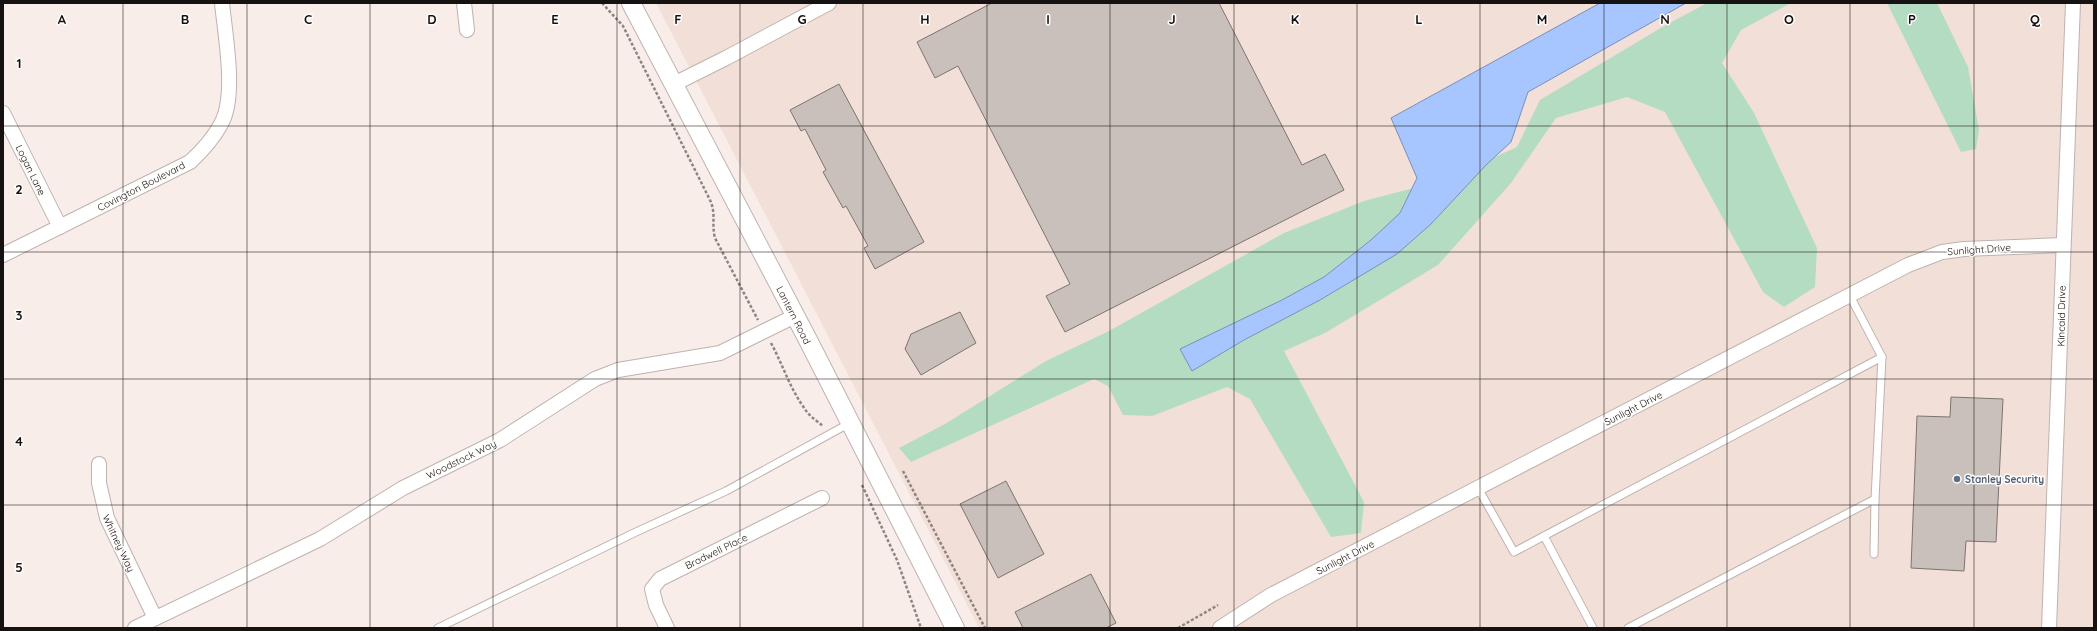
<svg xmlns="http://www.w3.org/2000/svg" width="2097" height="631" font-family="Quicksand,sans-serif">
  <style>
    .built { fill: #f2dfd8 }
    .green { fill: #b4dcc3 }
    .water { fill: #a7c5fe; stroke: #7c8fb7 }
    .building { fill: #cac0bb; stroke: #7d746f }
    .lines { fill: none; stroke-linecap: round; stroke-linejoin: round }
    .service-casing { stroke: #beb3af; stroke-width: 9 }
    .minor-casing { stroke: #beb3af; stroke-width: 16 }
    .tertiary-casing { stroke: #beb3af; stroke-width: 20 }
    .path { stroke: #8c8582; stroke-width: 2.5; stroke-dasharray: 3 2; stroke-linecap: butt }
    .service { stroke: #fff; stroke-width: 7 }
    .minor { stroke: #fff; stroke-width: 14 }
    .tertiary { stroke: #fff; stroke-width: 18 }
    .grid { fill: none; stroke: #161211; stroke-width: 1; stroke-opacity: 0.55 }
    .service-dot { fill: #5c6f8a; stroke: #fffdfc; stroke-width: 1.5 }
    .labels { text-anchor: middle; stroke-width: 3; stroke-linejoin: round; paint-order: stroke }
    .street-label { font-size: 10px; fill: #161211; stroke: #fffdfc }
    .service-label { font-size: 10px; font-weight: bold; fill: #4e5e75; stroke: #fffdfc; text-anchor: start }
    .grid-label { font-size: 13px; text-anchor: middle; font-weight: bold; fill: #161211; stroke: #fffdfc; stroke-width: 3; stroke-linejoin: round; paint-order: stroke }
  </style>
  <rect width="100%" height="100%" fill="#f8ede9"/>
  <polygon class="built" points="656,3 2094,3 2094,628 979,628"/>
  <g class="green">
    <polygon points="1707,3 1791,3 1741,30 1722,63 1754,113 1817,248 1815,287 1784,307 1763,292 1665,112 1627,97 1556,118 1511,183 1438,265 1325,333 1284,351 1364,502 1361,533 1331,537 1250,399 1227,387 1152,416 1123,415 1108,386 1094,379 911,462 899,448 945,424 1046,361 1109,331 1284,233 1364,201 1444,180 1517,147 1540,100 1664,26"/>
    <polygon points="1887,3 1937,3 1968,67 1979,130 1976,149 1961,152"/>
  </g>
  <polygon class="water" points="1600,3 1686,3 1528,92 1511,142 1487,164 1431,224 1397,254 1320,300 1244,340 1192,371 1180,349 1282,300 1324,277 1371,240 1400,213 1417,178 1391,118"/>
  <g class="building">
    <polygon points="992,3 1219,3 1302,165 1325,154 1344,190 1065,332 1046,296 1070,284 958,66 935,78 917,42"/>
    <polygon points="839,84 924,242 875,269 864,248 868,246 846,206 843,208 823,172 826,170 805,129 801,131 790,110"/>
    <polygon points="960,312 976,343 921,375 905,349 911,334"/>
    <polygon points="1951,397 2003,399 1996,542 1966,541 1964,571 1911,568 1917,416 1950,417"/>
    <polygon points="1006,481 1044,554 998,578 960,504"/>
    <polygon points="1091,574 1116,623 1106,628 1023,628 1015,612"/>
  </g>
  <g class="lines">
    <g class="service-casing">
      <g id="service">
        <polyline points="1478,488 1514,552 1544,536 1593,628"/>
        <polyline points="1544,536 1882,357"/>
        <polyline points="1874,554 1875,499"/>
        <polyline points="438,628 636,532 726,491 850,423"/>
        <polyline points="1628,628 1875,499 1882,357 1850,296"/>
      </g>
    </g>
    <g class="minor-casing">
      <g id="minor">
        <polyline points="464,3 467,30"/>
        <polyline points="674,84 726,58 829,3"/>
        <polyline points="3,113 60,227"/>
        <path d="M3,255l187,-93c12,-11 23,-23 31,-38 16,-28 4,-89 1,-121"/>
        <polyline points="99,464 99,483 107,518 155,618"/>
        <polyline points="135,628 320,539 403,488 500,440 595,379 618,370 720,353 795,316"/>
        <polyline points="667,628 656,605 652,589 660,579 822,498"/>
        <polyline points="1220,628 1271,595 1908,265 1942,252 1964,249 2063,245"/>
        <polyline points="2049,628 2073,3"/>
      </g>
    </g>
    <g class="tertiary-casing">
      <polyline id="tertiary" points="631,3 808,340 955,628"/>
    </g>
    <g class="path">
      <path d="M602,3l21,23 86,172c8,15 2,25 6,40l43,82"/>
      <path d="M771,343c12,22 19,46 34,66 4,7 12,12 18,17"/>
      <polyline points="903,471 985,628"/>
      <polyline points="862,485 897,560 921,628"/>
      <polyline points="1178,628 1218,605"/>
    </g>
    <use href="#service" class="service"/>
    <use href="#minor" class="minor"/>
    <use href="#tertiary" class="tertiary"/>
  </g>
  <path class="grid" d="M123,3v625M247,3v625M370,3v625M493,3v625M617,3v625M740,3v625M863,3v625M987,3v625M1110,3v625M1234,3v625M1357,3v625M1480,3v625M1604,3v625M1727,3v625M1850,3v625M1974,3v625M3,126h2091M3,252h2091M3,379h2091M3,505h2091"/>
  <circle class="service-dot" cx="1957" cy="479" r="4"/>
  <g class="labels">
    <g class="street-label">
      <text transform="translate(31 170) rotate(64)" y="4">Logan Lane</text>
      <text transform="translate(141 186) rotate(-27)" y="4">Covington Boulevard</text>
      <text transform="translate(1979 249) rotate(-4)" y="4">Sunlight Drive</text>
      <text transform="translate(794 315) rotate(63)" y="4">Lantern Road</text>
      <text transform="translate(2061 316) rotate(-89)" y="4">Kincaid Drive</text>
      <text transform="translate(1633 408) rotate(-27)" y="4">Sunlight Drive</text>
      <text transform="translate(461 459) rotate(-26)" y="4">Woodstock Way</text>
      <text transform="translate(119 543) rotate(65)" y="4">Whitney Way</text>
      <text transform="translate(716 551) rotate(-26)" y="4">Bradwell Place</text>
      <text transform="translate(1345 557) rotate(-27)" y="4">Sunlight Drive</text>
    </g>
    <g class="service-label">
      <text x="1965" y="483">Stanley Security</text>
    </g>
  </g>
  <g class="grid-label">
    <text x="62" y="24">A</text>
    <text x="185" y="24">B</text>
    <text x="308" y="24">C</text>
    <text x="432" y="24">D</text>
    <text x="555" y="24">E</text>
    <text x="678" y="24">F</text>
    <text x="802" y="24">G</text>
    <text x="925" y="24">H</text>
    <text x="1048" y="24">I</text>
    <text x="1172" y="24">J</text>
    <text x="1295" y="24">K</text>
    <text x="1419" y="24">L</text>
    <text x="1542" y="24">M</text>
    <text x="1665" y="24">N</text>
    <text x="1789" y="24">O</text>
    <text x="1912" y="24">P</text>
    <text x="2035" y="24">Q</text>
    <text x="19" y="68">1</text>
    <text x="19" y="194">2</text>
    <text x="19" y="320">3</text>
    <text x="19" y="446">4</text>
    <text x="19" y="572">5</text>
  </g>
  <rect width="2097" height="631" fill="none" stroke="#161211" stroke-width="8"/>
</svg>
